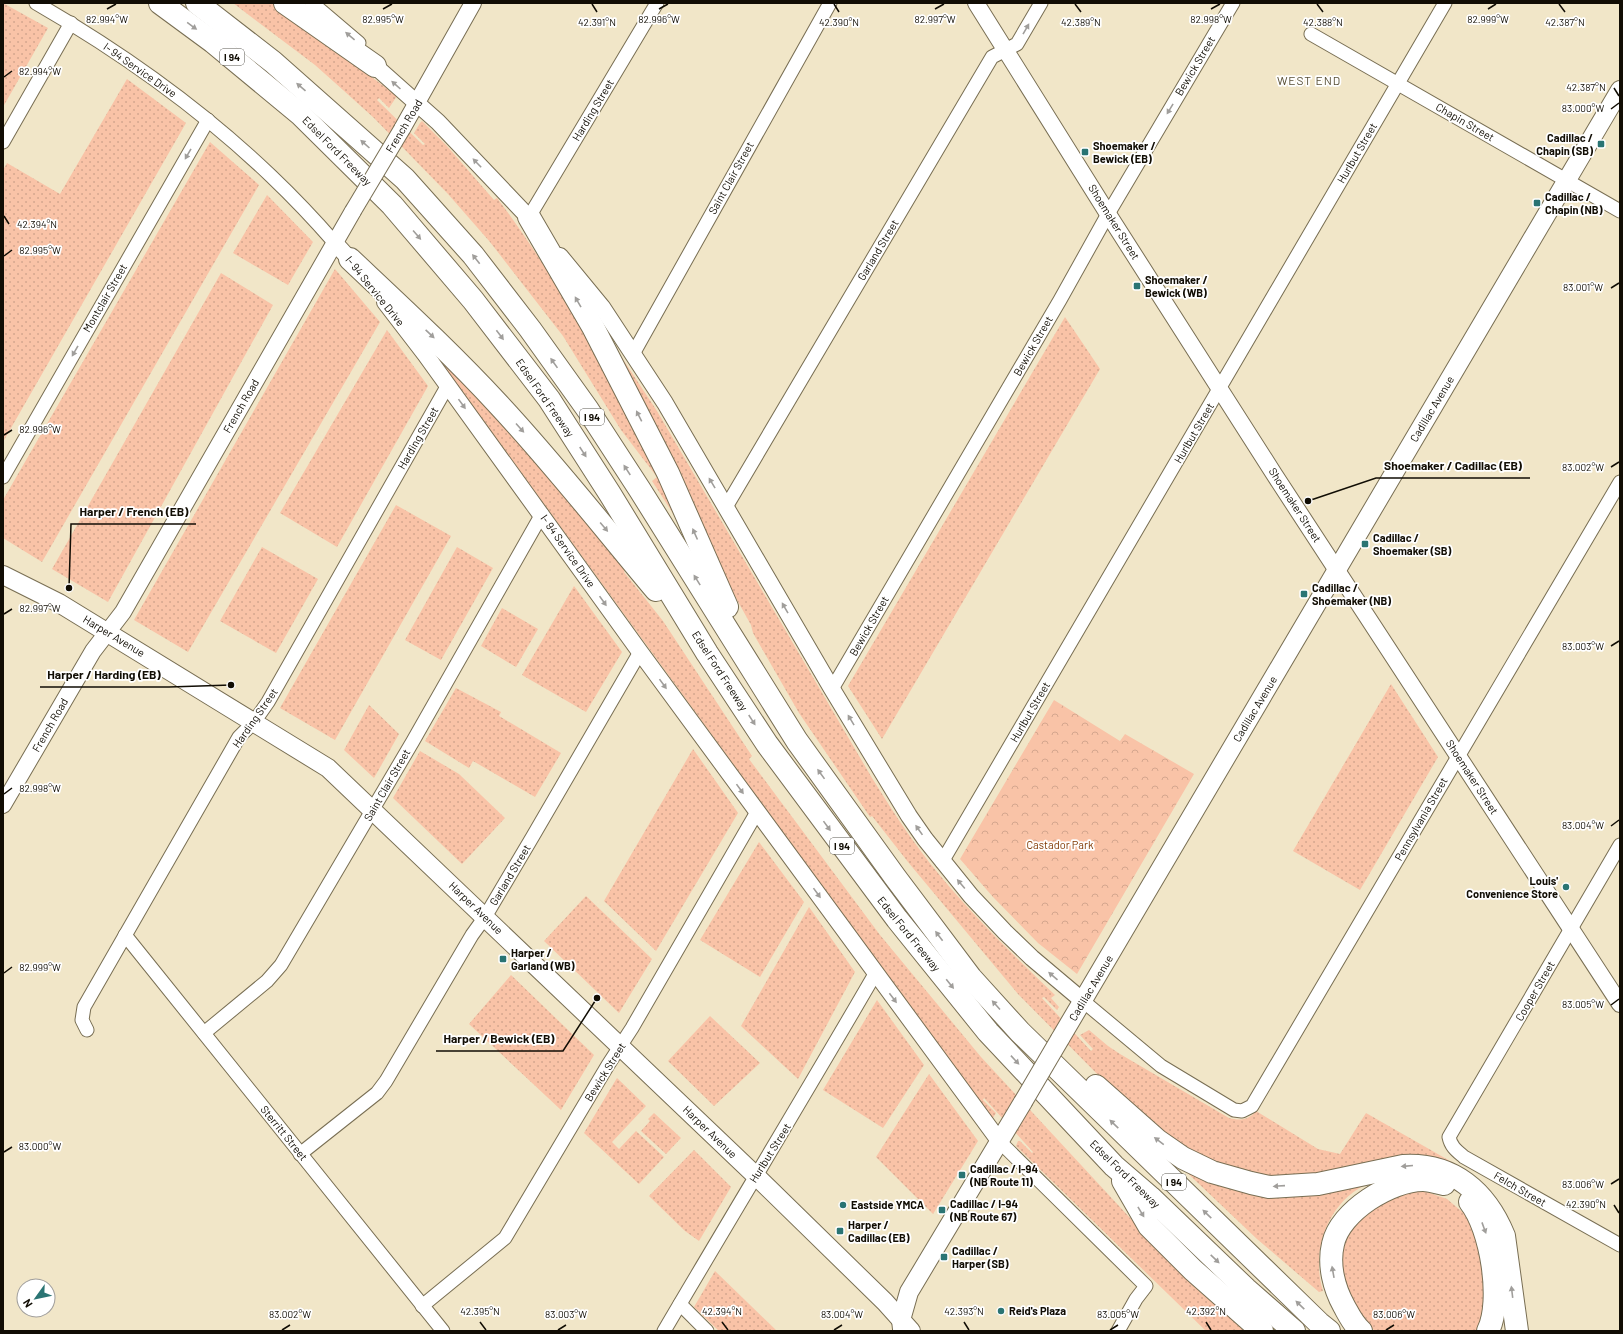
<svg xmlns="http://www.w3.org/2000/svg" width="1623" height="1334" font-family="Barlow,sans-serif">
  <style>
    .grass { fill: url(#grass-dots) }
    .park { fill: url(#park-crowns) }
    .lines { fill: none; stroke-linecap: round; stroke-linejoin: round }
    .minor-casing { stroke: #786e53; stroke-width: 15 }
    .tertiary-casing { stroke: #786e53; stroke-width: 18 }
    .secondary-casing { stroke: #786e53; stroke-width: 20 }
    .motorway-casing { stroke: #786e53; stroke-width: 24 }
    .minor { stroke: #fff; stroke-width: 13 }
    .tertiary { stroke: #fff; stroke-width: 16 }
    .secondary { stroke: #fff; stroke-width: 18 }
    .motorway { stroke: #fff; stroke-width: 22 }
    .tertiary-bridge-casing { stroke: #786e53; stroke-width: 18; stroke-linecap: butt }
    .secondary-bridge-casing { stroke: #786e53; stroke-width: 20; stroke-linecap: butt }
    .tertiary-bridge { stroke: #fff; stroke-width: 16 }
    .secondary-bridge { stroke: #fff; stroke-width: 18 }
    .oneway { fill: #a09e9b }
    .ticks { fill: none; stroke: #110d04; stroke-width: 1.5 }
    .poi-dot { fill: #2a7473; stroke: #fff; stroke-width: 1.5 }
    .labels { text-anchor: middle; stroke-width: 3.5; stroke-linejoin: round; paint-order: stroke }
    .shield { fill: #fff; stroke: #58564f; stroke-width: 1 }
    .shield-label { font-size: 10px; font-weight: bold; fill: #110d04 }
    .street-label { font-size: 11px; fill: #110d04; stroke: #fff }
    .poi-label { font-size: 11px; font-weight: bold; fill: #110d04; stroke: #fff; text-anchor: start }
    .park-label { font-size: 11px; fill: #7f3700; stroke: #fff }
    .neighbourhood-label { font-size: 12px; letter-spacing: 1px; fill: #595036; stroke: #fff }
    .ticks-label { font-size: 10px; text-anchor: middle; fill: #110d04; stroke: #fff; stroke-width: 3.5; stroke-linejoin: round; paint-order: stroke }
    .leader { fill: none; stroke: #110d04; stroke-width: 1.5 }
    .callout-dot { fill: #110d04; stroke: #fff; stroke-width: 1.5 }
    .callout-label { font-size: 12px; text-anchor: middle; font-weight: bold; fill: #110d04; stroke: #fff; stroke-width: 3.5; stroke-linejoin: round; paint-order: stroke }
  </style>
  <defs>
    <pattern id="grass-dots" width="8" height="8" patternUnits="userSpaceOnUse"><rect width="8" height="8" fill="#f9c3a7"/><path d="M2 2h.1M6 6h.1" fill="none" stroke="#d4a68e" stroke-width="1.8" stroke-linecap="round"/></pattern>
    <pattern id="park-crowns" width="20" height="18" patternUnits="userSpaceOnUse"><rect width="20" height="18" fill="#f9c3a7"/><path d="M2 6a3 3 0 1 1 6 0M12 15a3 3 0 1 1 6 0" fill="none" stroke="#d4a68e"/></pattern>
  </defs>
  <rect width="100%" height="100%" fill="#f1e6c8"/>
  <g class="grass">
    <polygon points="3,3 48,28 3,107"/>
    <path d="M233,3h38l14,9 112,84 -8,12 -10,-10 -2,2 46,45 2,-1 -11,-11 6,-10 2,-2 25,25 47,54 3,-2c74,97 126,210 183,318l-4,2 -24,-37 5,-4 -36,-47 -58,-94 -73,-94 -42,-48 -74,-76 -31,-28 -28,-25z"/>
    <polygon points="127,79 186,123 3,442 3,170 7,163 60,194"/>
    <polygon points="210,142 259,185 42,562 3,538 3,500"/>
    <polygon points="267,195 313,242 288,285 233,253"/>
    <polygon points="335,269 380,322 188,652 134,620"/>
    <polygon points="221,273 273,305 108,602 52,569"/>
    <polygon points="1065,317 1100,369 882,739 848,686"/>
    <path d="M603,329l54,82 215,367c18,29 36,57 57,84 38,48 82,91 126,133l-4,3 8,9 -2,3 -13,-13 -2,1 49,53 2,-2 -13,-14 9,-5 19,16 12,8 109,64c11,3 20,2 27,-7l62,38 22,5 26,-41 91,52 -1,3 -100,1 -80,9 -24,-3 -72,-27 -72,-63 -90,-91 -110,-132 -36,-46 -2,1 -71,-104 -46,-80 -2,-8 -34,-61z"/>
    <polygon points="387,330 428,386 337,547 280,513"/>
    <polygon points="432,350 488,405 599,535 625,570 624,572 663,621 752,756 749,759 880,935 981,1057 1169,1260 1246,1331 1206,1331 1016,1146 1018,1141 1020,1141 1032,1153 1033,1152 984,1098 983,1100 996,1113 991,1121 957,1072"/>
    <polygon points="396,505 451,536 335,740 280,708"/>
    <polygon points="262,547 318,579 276,653 220,621"/>
    <polygon points="457,547 493,568 441,660 405,640"/>
    <polygon points="574,586 622,652 586,712 522,675"/>
    <polygon points="502,608 538,629 516,667 481,646"/>
    <polygon points="1391,684 1438,757 1360,890 1293,851"/>
    <polygon points="456,688 501,712 499,716 561,753 535,797 473,761 469,768 425,741"/>
    <polygon points="369,705 399,734 374,778 344,750"/>
    <polygon points="693,749 738,813 656,951 604,901"/>
    <polygon points="420,751 459,774 505,818 462,864 393,798"/>
    <polygon points="759,842 804,902 760,977 700,940"/>
    <polygon points="586,896 652,959 619,1013 544,941"/>
    <polygon points="809,907 855,972 798,1079 741,1026"/>
    <polygon points="511,975 594,1055 561,1110 469,1024"/>
    <polygon points="877,1000 924,1065 883,1128 823,1090"/>
    <polygon points="710,1016 760,1063 714,1106 668,1061"/>
    <polygon points="929,1074 978,1141 933,1214 876,1157"/>
    <polygon points="617,1078 646,1106 612,1142 619,1149 636,1131 664,1157 639,1184 584,1133"/>
    <polygon points="654,1113 681,1138 666,1154 641,1131 650,1121 648,1119"/>
    <polygon points="694,1150 731,1187 699,1241 685,1231 649,1196"/>
    <path d="M1179,1165l24,11 177,3c-6,2 -12,4 -17,7 -37,20 -52,67 -40,105l-4,1 -62,-53z"/>
    <polygon points="1421,1190 1447,1199 1466,1215 1477,1234 1490,1331 1375,1331 1358,1316 1339,1283 1345,1229 1379,1199"/>
    <polygon points="715,1271 777,1331 719,1331 694,1307"/>
  </g>
  <polygon class="park" points="1054,700 1120,741 1125,734 1194,774 1077,974 1038,943 993,897 960,859"/>
  <g class="lines">
    <g class="minor-casing">
      <g id="minor">
        <path d="M36,3c85,49 164,105 235,173 22,21 43,43 63,66"/>
        <polyline points="312,3 359,43"/>
        <polyline points="1311,34 1620,211"/>
        <polyline points="3,142 71,23"/>
        <polyline points="529,217 657,3"/>
        <polyline points="633,354 830,3"/>
        <polyline points="3,477 208,120"/>
        <polyline points="726,507 992,57 1017,44 1041,3"/>
        <polyline points="832,689 1060,300 1108,214 1233,3"/>
        <path d="M1620,845l-171,292c2,10 8,14 15,20l156,88"/>
        <polyline points="942,862 1445,3"/>
        <polyline points="125,935 443,1331"/>
        <polyline points="1083,1001 1161,1066 1234,1110 1242,1111 1252,1106 1620,482"/>
        <polyline points="87,1030 82,1020 84,1007 239,737 254,722 268,702 448,385"/>
        <polyline points="204,1033 267,981 281,965 413,741 542,514"/>
        <polyline points="1000,1142 1146,1286 1136,1299 1118,1331"/>
        <polyline points="300,1154 377,1093 386,1081 472,935 485,917 533,836 640,652"/>
        <polyline points="680,1304 707,1331"/>
        <polyline points="422,1306 505,1238 608,1065 632,1028 757,812"/>
        <path d="M664,1331c70,-119 142,-238 211,-357"/>
      </g>
    </g>
    <g class="tertiary-casing">
      <g id="tertiary">
        <polyline points="976,3 1108,214 1274,474 1620,1004"/>
        <polyline points="375,66 438,122 536,225"/>
        <polyline points="402,129 473,3"/>
        <polyline points="334,242 357,267"/>
        <polyline points="560,256 602,307 665,403 832,689 909,816 925,839 971,896 1005,932 1032,958 1083,1001"/>
        <polyline points="385,302 425,354 640,652 1000,1142"/>
        <polyline points="3,805 93,651 123,612 353,211"/>
      </g>
    </g>
    <g class="secondary-casing">
      <g id="secondary">
        <polyline points="3,575 59,603 328,768 756,1176 885,1302 911,1331"/>
        <polyline points="1060,1039 1620,90"/>
        <polyline points="902,1329 901,1320 909,1292 1023,1102"/>
      </g>
    </g>
    <g class="motorway-casing">
      <g id="motorway">
        <polyline points="160,3 213,42 300,114 392,205 473,300 549,399 610,494 707,653 767,744 897,919 988,1032 1114,1166 1150,1197 1246,1289 1294,1331"/>
        <polyline points="197,3 273,62 405,179 473,255 530,329 588,410 640,490 797,741 895,877 971,978 1020,1032 1319,1323 1329,1331"/>
        <polyline points="285,3 375,66"/>
        <polyline points="529,217 593,327 668,473 727,607"/>
        <path d="M350,259c51,48 102,95 149,146 55,59 105,123 157,185"/>
        <path d="M1096,1086l61,54 26,18 29,14 39,11 18,4 49,-3 85,-18c50,-3 83,26 101,70l13,95"/>
        <polyline points="1123,1181 1149,1226 1193,1270 1262,1331"/>
        <path d="M1470,1202c21,26 33,99 18,129"/>
        <path d="M1361,1331c-8,-7 -12,-16 -17,-25 -10,-18 -16,-41 -11,-62 7,-33 58,-64 90,-64 7,0 14,3 21,4"/>
      </g>
    </g>
    <use href="#minor" class="minor"/>
    <use href="#tertiary" class="tertiary"/>
    <use href="#secondary" class="secondary"/>
    <use href="#motorway" class="motorway"/>
    <g class="tertiary-bridge-casing">
      <polyline id="tertiary-bridge" points="353,211 402,129"/>
    </g>
    <g class="secondary-bridge-casing">
      <polyline id="secondary-bridge" points="1023,1102 1060,1039"/>
    </g>
    <use href="#tertiary-bridge" class="tertiary-bridge"/>
    <use href="#secondary-bridge" class="secondary-bridge"/>
  </g>
  <defs><path id="oneway-solid" d="M-6-.8H1V-3.2L6.5 0L1 3.2V.8H-6Z"/></defs>
  <g class="oneway">
    <use href="#oneway-solid" transform="translate(192 26) rotate(36)"/>
    <use href="#oneway-solid" transform="translate(1026 29) rotate(-60)"/>
    <use href="#oneway-solid" transform="translate(350 36) rotate(-140)"/>
    <use href="#oneway-solid" transform="translate(396 85) rotate(-138)"/>
    <use href="#oneway-solid" transform="translate(301 87) rotate(-139)"/>
    <use href="#oneway-solid" transform="translate(1170 109) rotate(121)"/>
    <use href="#oneway-solid" transform="translate(365 144) rotate(-138)"/>
    <use href="#oneway-solid" transform="translate(188 154) rotate(120)"/>
    <use href="#oneway-solid" transform="translate(477 163) rotate(-134)"/>
    <use href="#oneway-solid" transform="translate(417 235) rotate(49)"/>
    <use href="#oneway-solid" transform="translate(476 259) rotate(-128)"/>
    <use href="#oneway-solid" transform="translate(578 302) rotate(-120)"/>
    <use href="#oneway-solid" transform="translate(430 334) rotate(43)"/>
    <use href="#oneway-solid" transform="translate(500 335) rotate(53)"/>
    <use href="#oneway-solid" transform="translate(75 351) rotate(120)"/>
    <use href="#oneway-solid" transform="translate(554 363) rotate(-125)"/>
    <use href="#oneway-solid" transform="translate(462 404) rotate(54)"/>
    <use href="#oneway-solid" transform="translate(639 416) rotate(-117)"/>
    <use href="#oneway-solid" transform="translate(520 428) rotate(48)"/>
    <use href="#oneway-solid" transform="translate(583 452) rotate(57)"/>
    <use href="#oneway-solid" transform="translate(627 470) rotate(-123)"/>
    <use href="#oneway-solid" transform="translate(712 483) rotate(-121)"/>
    <use href="#oneway-solid" transform="translate(604 527) rotate(50)"/>
    <use href="#oneway-solid" transform="translate(695 534) rotate(-114)"/>
    <use href="#oneway-solid" transform="translate(697 580) rotate(-122)"/>
    <use href="#oneway-solid" transform="translate(603 601) rotate(55)"/>
    <use href="#oneway-solid" transform="translate(785 608) rotate(-120)"/>
    <use href="#oneway-solid" transform="translate(663 684) rotate(54)"/>
    <use href="#oneway-solid" transform="translate(752 720) rotate(57)"/>
    <use href="#oneway-solid" transform="translate(851 720) rotate(-121)"/>
    <use href="#oneway-solid" transform="translate(821 774) rotate(-126)"/>
    <use href="#oneway-solid" transform="translate(740 789) rotate(54)"/>
    <use href="#oneway-solid" transform="translate(827 826) rotate(54)"/>
    <use href="#oneway-solid" transform="translate(919 830) rotate(-125)"/>
    <use href="#oneway-solid" transform="translate(961 884) rotate(-130)"/>
    <use href="#oneway-solid" transform="translate(817 893) rotate(54)"/>
    <use href="#oneway-solid" transform="translate(939 936) rotate(-127)"/>
    <use href="#oneway-solid" transform="translate(1053 976) rotate(-139)"/>
    <use href="#oneway-solid" transform="translate(950 984) rotate(51)"/>
    <use href="#oneway-solid" transform="translate(893 998) rotate(53)"/>
    <use href="#oneway-solid" transform="translate(996 1005) rotate(-132)"/>
    <use href="#oneway-solid" transform="translate(1015 1060) rotate(47)"/>
    <use href="#oneway-solid" transform="translate(1114 1124) rotate(-136)"/>
    <use href="#oneway-solid" transform="translate(1159 1141) rotate(-143)"/>
    <use href="#oneway-solid" transform="translate(1407 1166) rotate(175)"/>
    <use href="#oneway-solid" transform="translate(1279 1186) rotate(176)"/>
    <use href="#oneway-solid" transform="translate(1141 1212) rotate(59)"/>
    <use href="#oneway-solid" transform="translate(1207 1214) rotate(-136)"/>
    <use href="#oneway-solid" transform="translate(1484 1228) rotate(70)"/>
    <use href="#oneway-solid" transform="translate(1215 1259) rotate(44)"/>
    <use href="#oneway-solid" transform="translate(1333 1272) rotate(-100)"/>
    <use href="#oneway-solid" transform="translate(1512 1292) rotate(-97)"/>
    <use href="#oneway-solid" transform="translate(1300 1305) rotate(-136)"/>
  </g>
  <path class="ticks" d="M592,4l5,8M834,4l5,8M1075,4l6,8M1317,4l6,8M1559,4l6,8M107,9l9,-5M383,9l9,-5M659,9l9,-5M935,9l9,-5M1211,9l9,-5M1488,9l8,-5M4,77l8,-6M1614,88l5,8M1611,109l8,-6M4,216l5,8M4,256l8,-6M1611,288l8,-5M4,435l8,-5M1611,467l8,-5M4,614l8,-5M1611,646l8,-5M4,794l8,-6M1611,826l8,-6M4,973l8,-6M1611,1005l8,-6M4,1152l8,-5M1611,1184l8,-5M1614,1205l5,8M480,1322l6,8M722,1322l6,8M964,1322l5,8M1206,1322l5,8M282,1330l8,-5M558,1330l8,-5M834,1330l8,-5M1110,1330l8,-5M1386,1330l8,-5"/>
  <g class="poi-dot">
    <rect x="1597" y="140" width="8" height="8" rx="2"/>
    <rect x="1081" y="148" width="8" height="8" rx="2"/>
    <rect x="1533" y="199" width="8" height="8" rx="2"/>
    <rect x="1133" y="282" width="8" height="8" rx="2"/>
    <rect x="1361" y="540" width="8" height="8" rx="2"/>
    <rect x="1300" y="590" width="8" height="8" rx="2"/>
    <circle cx="1566" cy="887" r="4"/>
    <rect x="499" y="955" width="8" height="8" rx="2"/>
    <rect x="958" y="1171" width="8" height="8" rx="2"/>
    <circle cx="843" cy="1205" r="4"/>
    <rect x="938" y="1206" width="8" height="8" rx="2"/>
    <rect x="836" y="1227" width="8" height="8" rx="2"/>
    <rect x="940" y="1253" width="8" height="8" rx="2"/>
    <circle cx="1001" cy="1311" r="4"/>
  </g>
  <g class="labels">
    <g class="shield">
      <rect x="220" y="49" width="24" height="16" rx="3"/>
      <rect x="580" y="409" width="24" height="16" rx="3"/>
      <rect x="830" y="838" width="24" height="16" rx="3"/>
      <rect x="1162" y="1174" width="24" height="16" rx="3"/>
    </g>
    <g class="shield-label">
      <text x="232" y="61">I 94</text>
      <text x="592" y="421">I 94</text>
      <text x="842" y="850">I 94</text>
      <text x="1174" y="1186">I 94</text>
    </g>
    <g class="street-label">
      <text transform="translate(1195 66) rotate(-59)" y="4">Bewick Street</text>
      <text transform="translate(140 70) rotate(35)" y="4">I- 94 Service Drive</text>
      <text transform="translate(593 110) rotate(-59)" y="4">Harding Street</text>
      <text transform="translate(1465 122) rotate(30)" y="4">Chapin Street</text>
      <text transform="translate(404 126) rotate(-59)" y="4">French Road</text>
      <text transform="translate(337 151) rotate(45)" y="4">Edsel Ford Freeway</text>
      <text transform="translate(1357 153) rotate(-60)" y="4">Hurlbut Street</text>
      <text transform="translate(731 178) rotate(-61)" y="4">Saint Clair Street</text>
      <text transform="translate(1114 222) rotate(58)" y="4">Shoemaker Street</text>
      <text transform="translate(878 250) rotate(-59)" y="4">Garland Street</text>
      <text transform="translate(375 291) rotate(51)" y="4">I- 94 Service Drive</text>
      <text transform="translate(105 298) rotate(-60)" y="4">Montclair Street</text>
      <text transform="translate(1033 346) rotate(-60)" y="4">Bewick Street</text>
      <text transform="translate(545 398) rotate(55)" y="4">Edsel Ford Freeway</text>
      <text transform="translate(241 406) rotate(-60)" y="4">French Road</text>
      <text transform="translate(1432 409) rotate(-59)" y="4">Cadillac Avenue</text>
      <text transform="translate(1194 433) rotate(-60)" y="4">Hurlbut Street</text>
      <text transform="translate(418 438) rotate(-60)" y="4">Harding Street</text>
      <text transform="translate(1295 505) rotate(57)" y="4">Shoemaker Street</text>
      <text transform="translate(568 551) rotate(55)" y="4">I- 94 Service Drive</text>
      <text transform="translate(869 626) rotate(-60)" y="4">Bewick Street</text>
      <text transform="translate(114 636) rotate(31)" y="4">Harper Avenue</text>
      <text transform="translate(720 671) rotate(57)" y="4">Edsel Ford Freeway</text>
      <text transform="translate(1255 709) rotate(-59)" y="4">Cadillac Avenue</text>
      <text transform="translate(1030 712) rotate(-60)" y="4">Hurlbut Street</text>
      <text transform="translate(255 718) rotate(-55)" y="4">Harding Street</text>
      <text transform="translate(50 725) rotate(-60)" y="4">French Road</text>
      <text transform="translate(1472 777) rotate(57)" y="4">Shoemaker Street</text>
      <text transform="translate(387 785) rotate(-60)" y="4">Saint Clair Street</text>
      <text transform="translate(1421 819) rotate(-60)" y="4">Pennsylvania Street</text>
      <text transform="translate(510 875) rotate(-59)" y="4">Garland Street</text>
      <text transform="translate(476 908) rotate(44)" y="4">Harper Avenue</text>
      <text transform="translate(909 934) rotate(51)" y="4">Edsel Ford Freeway</text>
      <text transform="translate(1091 988) rotate(-59)" y="4">Cadillac Avenue</text>
      <text transform="translate(1535 991) rotate(-60)" y="4">Cooper Street</text>
      <text transform="translate(605 1072) rotate(-58)" y="4">Bewick Street</text>
      <text transform="translate(710 1132) rotate(44)" y="4">Harper Avenue</text>
      <text transform="translate(284 1133) rotate(51)" y="4">Sterritt Street</text>
      <text transform="translate(770 1153) rotate(-58)" y="4">Hurlbut Street</text>
      <text transform="translate(1125 1174) rotate(44)" y="4">Edsel Ford Freeway</text>
      <text transform="translate(1520 1189) rotate(30)" y="4">Felch Street</text>
    </g>
    <g class="poi-label">
      <text x="1593" y="142" text-anchor="end">Cadillac /<tspan x="1593" dy="13">Chapin (SB)</tspan></text>
      <text x="1093" y="150">Shoemaker /<tspan x="1093" dy="13">Bewick (EB)</tspan></text>
      <text x="1545" y="201">Cadillac /<tspan x="1545" dy="13">Chapin (NB)</tspan></text>
      <text x="1145" y="284">Shoemaker /<tspan x="1145" dy="13">Bewick (WB)</tspan></text>
      <text x="1373" y="542">Cadillac /<tspan x="1373" dy="13">Shoemaker (SB)</tspan></text>
      <text x="1312" y="592">Cadillac /<tspan x="1312" dy="13">Shoemaker (NB)</tspan></text>
      <text x="1558" y="885" text-anchor="end">Louis'<tspan x="1558" dy="13">Convenience Store</tspan></text>
      <text x="511" y="957">Harper /<tspan x="511" dy="13">Garland (WB)</tspan></text>
      <text x="970" y="1173">Cadillac / I-94<tspan x="970" dy="13">(NB Route 11)</tspan></text>
      <text x="950" y="1208">Cadillac / I-94<tspan x="950" dy="13">(NB Route 67)</tspan></text>
      <text x="851" y="1209">Eastside YMCA</text>
      <text x="848" y="1229">Harper /<tspan x="848" dy="13">Cadillac (EB)</tspan></text>
      <text x="952" y="1255">Cadillac /<tspan x="952" dy="13">Harper (SB)</tspan></text>
      <text x="1009" y="1315">Reid's Plaza</text>
    </g>
    <g class="park-label">
      <text x="1060" y="849">Castador Park</text>
    </g>
    <g class="neighbourhood-label">
      <text x="1309" y="85">WEST END</text>
    </g>
  </g>
  <g class="ticks-label">
    <text x="107" y="23">82.994°W</text>
    <text x="383" y="23">82.995°W</text>
    <text x="659" y="23">82.996°W</text>
    <text x="935" y="23">82.997°W</text>
    <text x="1211" y="23">82.998°W</text>
    <text x="1488" y="23">82.999°W</text>
    <text x="597" y="26">42.391°N</text>
    <text x="839" y="26">42.390°N</text>
    <text x="1081" y="26">42.389°N</text>
    <text x="1323" y="26">42.388°N</text>
    <text x="1565" y="26">42.387°N</text>
    <text x="40" y="75">82.994°W</text>
    <text x="1586" y="91">42.387°N</text>
    <text x="1583" y="112">83.000°W</text>
    <text x="37" y="228">42.394°N</text>
    <text x="40" y="254">82.995°W</text>
    <text x="1583" y="291">83.001°W</text>
    <text x="40" y="433">82.996°W</text>
    <text x="1583" y="471">83.002°W</text>
    <text x="40" y="612">82.997°W</text>
    <text x="1583" y="650">83.003°W</text>
    <text x="40" y="792">82.998°W</text>
    <text x="1583" y="829">83.004°W</text>
    <text x="40" y="971">82.999°W</text>
    <text x="1583" y="1008">83.005°W</text>
    <text x="40" y="1150">83.000°W</text>
    <text x="1583" y="1188">83.006°W</text>
    <text x="1586" y="1208">42.390°N</text>
    <text x="480" y="1315">42.395°N</text>
    <text x="722" y="1315">42.394°N</text>
    <text x="964" y="1315">42.393°N</text>
    <text x="1206" y="1315">42.392°N</text>
    <text x="290" y="1318">83.002°W</text>
    <text x="566" y="1318">83.003°W</text>
    <text x="842" y="1318">83.004°W</text>
    <text x="1118" y="1318">83.005°W</text>
    <text x="1394" y="1318">83.006°W</text>
  </g>
  <path class="leader" d="M1308 501L1376 478H1530M69 588L71 524H196M231 685L169 687H40M597 998L563 1051H436"/>
  <g class="callout-dot">
    <circle cx="1308" cy="501" r="4"/>
    <circle cx="69" cy="588" r="4"/>
    <circle cx="231" cy="685" r="4"/>
    <circle cx="597" cy="998" r="4"/>
  </g>
  <g class="callout-label">
    <text x="1453" y="470">Shoemaker / Cadillac (EB)</text>
    <text x="134" y="516">Harper / French (EB)</text>
    <text x="104" y="679">Harper / Harding (EB)</text>
    <text x="499" y="1043">Harper / Bewick (EB)</text>
  </g>
  <rect width="1623" height="1334" fill="none" stroke="#110d04" stroke-width="8"/>
  <g transform="translate(36 1298) rotate(237)"><circle r="19" fill="#ffffff" stroke="#a09e9b"/>
  <path d="M0-3L7 15L0 10L-7 15Z" fill="#2a7473"/>
  <text y="-6" font-size="11" font-weight="bold" text-anchor="middle" fill="#110d04">N</text>
  </g>
</svg>
